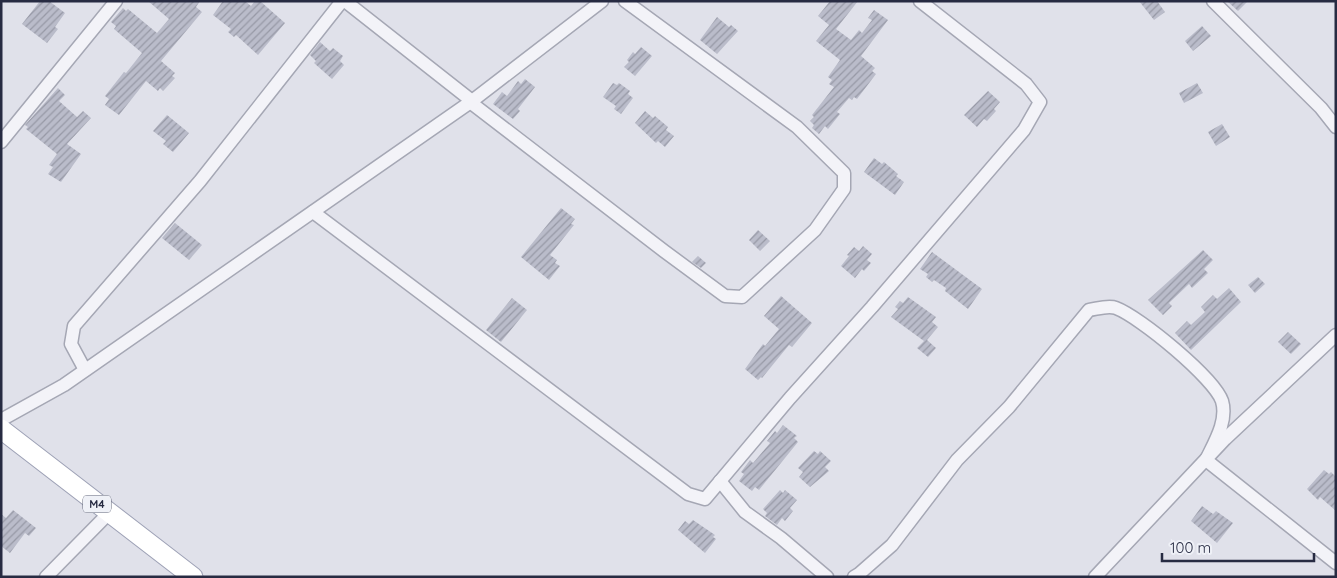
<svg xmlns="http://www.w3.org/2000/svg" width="1337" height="578" font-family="Quicksand,sans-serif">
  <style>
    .building { fill: url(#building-hatch) }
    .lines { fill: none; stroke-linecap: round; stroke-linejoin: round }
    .minor-casing { stroke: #a5a7b4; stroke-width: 15 }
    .primary-casing { stroke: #9ea2b6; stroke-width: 21 }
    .minor { stroke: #f3f3f8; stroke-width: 12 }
    .primary { stroke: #fff; stroke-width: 19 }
    .labels { text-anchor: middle; stroke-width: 4; stroke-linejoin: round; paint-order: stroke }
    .shield { fill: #eff1f7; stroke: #636678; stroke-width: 1 }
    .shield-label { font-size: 11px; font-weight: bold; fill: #272b42 }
  </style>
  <defs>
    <pattern id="building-hatch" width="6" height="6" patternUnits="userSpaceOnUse" patternTransform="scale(1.25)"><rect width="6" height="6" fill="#babcca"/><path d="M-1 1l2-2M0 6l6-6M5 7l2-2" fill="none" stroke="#9799a6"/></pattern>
  </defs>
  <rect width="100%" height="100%" fill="#e0e1ea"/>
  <g class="building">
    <polygon points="40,1 49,1 65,13 55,27 58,29 47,43 22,24"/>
    <polygon points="148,1 200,1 196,7 202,12 161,61 175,73 172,76 175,78 163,91 160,88 158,91 146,81 119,115 105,105 109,99 105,96 124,72 126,73 142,53 114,29 116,26 111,22 123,8 126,11 128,9 157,33 169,19"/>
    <polygon points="223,1 245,1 251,6 255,1 260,1 285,23 258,55 236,35 234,37 228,32 231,29 213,15"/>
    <polygon points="830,1 858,1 836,29 851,40 859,30 862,33 872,20 868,18 874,10 888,20 861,56 875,68 872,71 876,74 857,99 854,97 852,100 849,98 837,112 840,114 828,129 825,126 819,134 812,128 814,125 810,121 814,117 812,115 834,87 829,84 832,80 828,77 840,60 816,41 829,25 818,16"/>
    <polygon points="1139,1 1157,1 1165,12 1154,20"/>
    <polygon points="1227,1 1248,1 1238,11"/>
    <polygon points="717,17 729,27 731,25 738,31 717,54 700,40"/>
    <polygon points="1202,26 1211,36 1193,51 1185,41"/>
    <polygon points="320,42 330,51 333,48 343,56 340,61 344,65 332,79 314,63 316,61 310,55"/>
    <polygon points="641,47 652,56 635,76 624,67 629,62 627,60 633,52 635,54"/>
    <polygon points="525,79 535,87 518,109 520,111 513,119 493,104 502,92 507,96 518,81 521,84"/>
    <polygon points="613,83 617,85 619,83 630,91 628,94 633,98 621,114 614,109 616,106 603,97"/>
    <polygon points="1197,83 1203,93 1184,103 1179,93"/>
    <polygon points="58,88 65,95 59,101 77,117 83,111 91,118 67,144 81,154 61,182 48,174 53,167 49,165 57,154 26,129 28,127 25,125"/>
    <polygon points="988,91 1000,102 994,109 996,111 987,121 984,119 977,127 964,115"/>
    <polygon points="645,111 653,118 655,116 668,127 666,130 674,136 665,147 658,141 656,143 635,123"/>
    <polygon points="167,115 189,133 173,152 163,144 166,141 153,131"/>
    <polygon points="1222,124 1230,137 1216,146 1208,132"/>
    <polygon points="874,158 882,164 884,162 898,174 896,176 904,182 895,195 864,172"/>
    <polygon points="561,208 575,219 571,224 574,225 550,255 557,260 555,263 560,266 549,280 521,257"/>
    <polygon points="175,223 202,245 189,260 162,238"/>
    <polygon points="758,230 770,241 760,251 749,240"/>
    <polygon points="863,246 872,254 867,260 871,263 864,271 862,269 855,278 841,266 849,256 847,255 854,247 859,251"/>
    <polygon points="1203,250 1213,260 1204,269 1208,273 1192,288 1189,284 1169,303 1172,306 1163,315 1148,300"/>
    <polygon points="932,252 982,289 968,309 945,291 946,288 934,280 932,282 926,277 928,274 920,269"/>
    <polygon points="698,256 706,263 701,268 692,262"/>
    <polygon points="1258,277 1265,284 1255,293 1248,285"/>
    <polygon points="1229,288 1241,302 1191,350 1175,333 1187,321 1191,325 1205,312 1201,307 1213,295 1217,299"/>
    <polygon points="781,296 812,323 792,347 789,345 762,378 761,377 758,380 745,369 763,344 765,346 779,329 764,316"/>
    <polygon points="908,297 936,317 932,322 938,327 927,340 936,348 928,357 917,348 924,341 891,317 898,309 895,307 900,301 903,303"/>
    <polygon points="512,298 527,310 501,342 486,330"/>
    <polygon points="1288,332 1301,344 1291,354 1278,342"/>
    <polygon points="783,425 797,436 794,438 798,442 759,490 755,487 752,491 739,481 744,474 741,472 750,460 753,463 759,456 770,443 767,441 775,431 777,433"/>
    <polygon points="814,451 818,454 820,451 831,461 825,467 829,471 810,487 799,477 803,472 798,468"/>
    <polygon points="1324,470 1329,474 1331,472 1336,477 1336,511 1320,497 1318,500 1307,489"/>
    <polygon points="780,490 783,493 785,490 797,500 790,508 793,511 785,521 782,518 777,525 765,516 767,513 763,509"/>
    <polygon points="1202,506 1213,514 1216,511 1233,523 1217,543 1191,521"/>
    <polygon points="13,510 36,528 29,536 25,533 10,553 1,546 1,514 6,518"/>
    <polygon points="693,520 715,535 713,537 716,539 705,553 678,530 685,521 689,524"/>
  </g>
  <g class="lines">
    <g class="minor-casing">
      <g id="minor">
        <polyline points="345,1 472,101"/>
        <polyline points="1213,1 1321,108 1336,127"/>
        <polyline points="470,102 664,251 725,296 742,297 815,230 844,189 844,173 797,127 625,1"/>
        <polyline points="1,142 116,1"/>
        <polyline points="313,212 688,494 705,499 790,398 872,307 1024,130 1040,102 1026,84 920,1"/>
        <polyline points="85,370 71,344 74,326 200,181 342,1"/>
        <polyline points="1,420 64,385 472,101 602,1"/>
        <polyline points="720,481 745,512 781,538 827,577"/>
        <polyline points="46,577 109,513"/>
        <path d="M854,577l5,-3 33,-29 65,-85 52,-53 80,-97c8,-1 19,-5 27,-2 24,9 98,70 106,93 6,20 -8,42 -16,59l130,103"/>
        <polyline points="1095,577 1225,439 1336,335"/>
      </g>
    </g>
    <g class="primary-casing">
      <polyline id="primary" points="1,429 193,577"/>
    </g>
    <use href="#minor" class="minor"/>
    <use href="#primary" class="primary"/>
  </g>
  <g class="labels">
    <rect class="shield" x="83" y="495.5" width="28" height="17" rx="4"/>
    <g class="shield-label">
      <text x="97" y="508">M4</text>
    </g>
  </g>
  <rect width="1337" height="578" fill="none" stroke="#272b42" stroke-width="5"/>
  <path d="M1162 553v8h152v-8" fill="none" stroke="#272b42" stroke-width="2.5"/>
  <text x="1170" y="553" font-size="15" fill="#272b42" stroke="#eff1f7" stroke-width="4" paint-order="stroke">100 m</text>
</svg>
